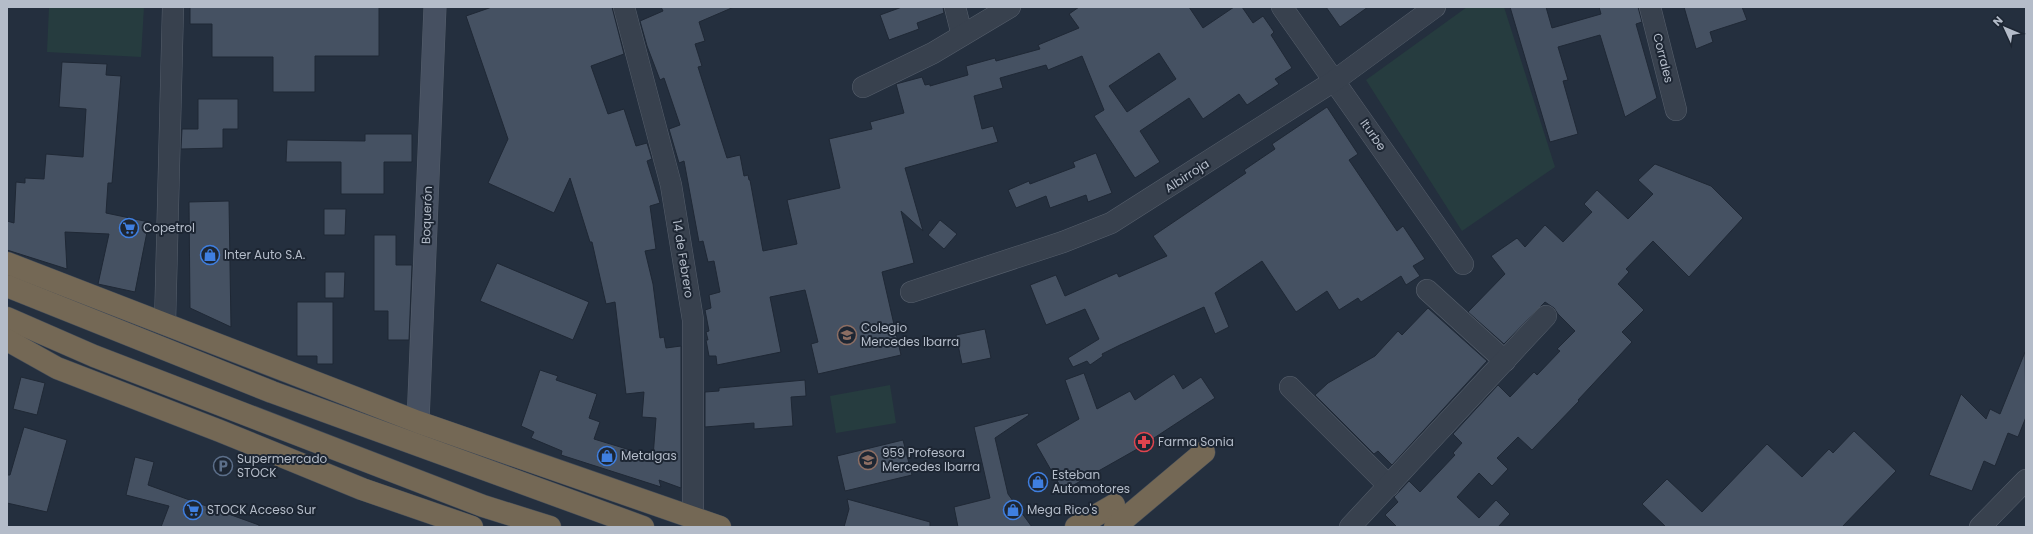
<svg xmlns="http://www.w3.org/2000/svg" width="2033" height="534" font-family="Poppins,sans-serif">
  <style>
    .green { fill: #263c3f }
    .building { fill: #455162; stroke: #1f2835; fill-rule: evenodd }
    .lines { fill: none; stroke-linecap: round; stroke-linejoin: round }
    .street-casing { stroke: #565f6c; stroke-width: 22 }
    .secondary-casing { stroke: #565f6c; stroke-width: 23 }
    .highway-casing { stroke: #434c59; stroke-width: 23 }
    .street { stroke: #38414e; stroke-width: 21 }
    .secondary { stroke: #465061; stroke-width: 22 }
    .highway { stroke: #746855; stroke-width: 22 }
    .labels { text-anchor: middle; stroke-width: 4; stroke-linejoin: round; paint-order: stroke }
    .street-label { font-size: 12px; fill: #b4bcc9; stroke: #1d2633 }
    .poi-label { font-size: 12px; fill: #b4bcc9; stroke: #1d2633; text-anchor: start }
  </style>
  <rect width="100%" height="100%" fill="#242f3e"/>
  <g class="green">
    <polygon points="49,7 144,7 141,57 47,52"/>
    <polygon points="1467,7 1504,7 1555,167 1462,231 1366,80"/>
    <polygon points="890,385 896,423 836,433 830,396"/>
  </g>
  <g class="building">
    <polygon points="190,7 379,7 379,56 315,56 315,92 273,92 273,57 212,57 212,24 190,24"/>
    <polygon points="492,7 612,7 624,54 591,66 608,114 624,109 636,146 647,143 652,159 647,161 660,203 650,206 656,249 645,251 653,284 660,338 664,337 666,348 681,346 681,488 659,480 661,487 561,455 562,451 531,438 534,432 521,426 540,370 558,376 556,380 597,394 589,418 600,422 594,439 653,457 656,418 642,417 644,392 626,394 615,302 606,304 592,242 590,242 570,178 554,213 488,183 508,139 466,16"/>
    <path d="M661,7h73l-35,15 6,19 -10,3 7,22 -4,1 29,91 13,-3 4,21 4,-1 1,5h1l13,71 34,-7 -10,-44 53,-12 -11,-49 43,-10 -2,-7 34,-9 -8,-29 26,-7 3,8 5,-1v2l38,-11 -2,-9 29,-8 1,3 44,-12 -2,-4 41,-17 -10,-14 10,-7h110l14,21 31,-21h8l11,16 10,-7 11,16 -3,3 21,33 -17,11 4,5 -32,21 -8,-11 -36,25 -14,-21 -49,33 20,31 -25,16 -41,-62 10,-6 -22,-54 -34,14 -2,-5 -46,13 3,10 -29,8 8,33 11,-3 5,16 -93,26 18,63 -22,-20 13,52 -32,9 19,83 -83,19 -7,-30 7,-2 -13,-52 -35,7 11,55 -64,13 -1,-9h-7l-3,-16h2l-2,-8 3,-1 -4,-21 6,-2 -2,-13 11,-3 -6,-31 -6,1 -5,-21 -4,1 -15,-81 -5,2 -10,-34 11,-4 -16,-47 -4,2 -13,-34 -7,-25 23,-10zM1159,53l17,26 -49,33 -18,-26z"/>
    <polygon points="902,7 943,7 944,13 917,23 919,29 889,40 880,15"/>
    <polygon points="1326,7 1368,7 1340,27"/>
    <polygon points="1510,7 1546,7 1552,28 1601,14 1599,7 1638,7 1642,22 1636,24 1657,98 1625,117 1600,35 1558,47 1568,80 1563,81 1578,134 1550,142"/>
    <polygon points="1684,7 1742,7 1747,20 1710,32 1713,42 1696,49"/>
    <polygon points="62,62 107,64 106,75 121,76 112,183 108,183 106,213 149,222 135,292 98,284 109,234 65,232 67,269 7,250 7,221 14,223 16,182 25,183 25,178 44,179 46,154 83,157 86,109 59,107"/>
    <polygon points="198,99 238,99 238,129 223,129 223,148 181,149 182,129 198,129"/>
    <polygon points="1327,107 1358,154 1349,160 1397,231 1403,226 1425,259 1413,266 1420,276 1406,285 1401,276 1361,302 1358,298 1339,310 1327,291 1296,312 1262,261 1215,293 1229,327 1215,334 1204,307 1120,345 1102,354 1103,356 1090,365 1087,361 1073,367 1068,358 1099,339 1085,309 1046,325 1030,285 1056,275 1065,296 1117,273 1119,277 1167,256 1153,236 1246,173 1244,170 1275,149 1272,144"/>
    <polygon points="365,134 412,134 412,162 384,162 384,194 341,194 341,162 286,162 287,140 365,141"/>
    <polygon points="1096,153 1112,193 1088,202 1086,195 1050,208 1046,196 1016,208 1008,190 1029,181 1030,184 1075,167 1073,162"/>
    <polygon points="1655,164 1711,186 1743,218 1689,277 1653,241 1626,269 1629,272 1618,284 1644,310 1622,332 1632,342 1578,400 1579,401 1532,450 1518,437 1497,458 1508,469 1492,486 1479,473 1457,497 1479,518 1496,500 1510,514 1498,527 1397,527 1385,515 1398,502 1394,497 1409,481 1420,492 1455,455 1453,453 1462,443 1453,434 1498,385 1510,397 1534,372 1537,375 1560,351 1557,349 1575,331 1558,314 1554,308 1545,302 1504,344 1468,312 1505,274 1491,256 1517,238 1525,247 1545,225 1563,242 1592,212 1584,204 1597,190 1628,219 1653,194 1638,180"/>
    <polygon points="229,201 231,327 190,308 189,202"/>
    <polygon points="324,209 346,209 345,235 324,235"/>
    <polygon points="940,220 957,234 944,249 928,235"/>
    <polygon points="374,235 396,235 396,265 412,265 409,340 388,340 388,311 374,311"/>
    <polygon points="497,263 589,302 573,340 480,301"/>
    <polygon points="325,272 345,272 344,298 325,298"/>
    <polygon points="297,302 333,302 333,364 317,364 317,356 297,356"/>
    <polygon points="1428,308 1487,361 1392,465 1378,451 1374,454 1315,395 1328,383 1375,356 1398,331 1402,335"/>
    <polygon points="985,329 991,358 962,364 956,335"/>
    <polygon points="2025,352 2026,417 2018,437 2008,433 1995,466 1984,461 1972,491 1929,475 1961,394 1986,419 1990,409 2000,414"/>
    <polygon points="1084,373 1097,409 1130,391 1135,400 1174,374 1183,389 1201,377 1215,398 1154,438 1155,439 1063,491 1036,444 1079,419 1065,380"/>
    <polygon points="21,377 45,383 37,415 13,409"/>
    <polygon points="805,380 806,396 791,397 793,426 754,429 754,423 705,427 705,392 719,391 719,388"/>
    <polygon points="1028,413 1029,415 995,438 1008,494 1032,527 958,527 954,507 990,498 974,427"/>
    <polygon points="24,427 67,440 47,512 7,503 7,475 10,475"/>
    <polygon points="1854,431 1896,471 1842,527 1666,527 1642,504 1667,479 1702,512 1767,444 1802,477 1829,449 1833,453"/>
    <polygon points="903,440 912,475 845,491 837,456"/>
    <polygon points="135,457 154,462 148,485 259,525 259,527 161,527 169,506 126,495"/>
    <polygon points="847,499 930,522 930,527 844,527 849,509"/>
  </g>
  <g class="lines">
    <g class="street-casing">
      <g id="street">
        <polyline points="624,7 671,185 693,320 693,518"/>
        <polyline points="955,7 962,35"/>
        <polyline points="1282,7 1463,264"/>
        <polyline points="1650,7 1676,110"/>
        <polyline points="863,87 933,53 1010,7"/>
        <polyline points="1427,290 1505,361"/>
        <polyline points="911,292 1063,242 1111,223 1334,81 1435,7"/>
        <polyline points="165,324 173,7"/>
        <polyline points="1290,387 1389,486"/>
        <polyline points="1350,527 1546,316"/>
        <polyline points="1980,527 2026,480"/>
      </g>
    </g>
    <g class="secondary-casing">
      <polyline id="secondary" points="418,422 435,7"/>
    </g>
    <g class="highway-casing">
      <g id="highway">
        <polyline points="7,263 418,422 720,527"/>
        <polyline points="7,286 272,392 643,527"/>
        <polyline points="7,318 94,356 483,506 550,527"/>
        <polyline points="7,340 57,368 220,431 362,489 472,527"/>
        <polyline points="1076,527 1114,505"/>
        <polyline points="1115,527 1204,452"/>
      </g>
    </g>
    <use href="#street" class="street"/>
    <use href="#secondary" class="secondary"/>
    <use href="#highway" class="highway"/>
  </g>
  <defs>
    <g id="supermarket-ring" transform="scale(1)"><circle r="9.5" fill="#1d2633" stroke="#3f7fe0" stroke-width="1.5"/><path d="M-6-5.5h2.5l.6 2H6L4.5 2H-2.5L-4.4-4H-6ZM-1.5 3.2a1.3 1.3 0 1 0 .1 0ZM3 3.2a1.3 1.3 0 1 0 .1 0Z" fill="#3f7fe0"/></g>
    <g id="shop-ring" transform="scale(1)"><circle r="9.5" fill="#1d2633" stroke="#3f7fe0" stroke-width="1.5"/><path d="M-5-2.5h2.3a2.7 3.5 0 0 1 5.4 0H5L5.5 6h-11ZM-1.5-2.5h3a1.5 2.3 0 0 0-3 0Z" fill="#3f7fe0"/></g>
    <g id="school-ring" transform="scale(1)"><circle r="9.5" fill="#1d2633" stroke="#8d6e63" stroke-width="1.5"/><path d="M0-5L7-2L0 1L-7-2ZM-4 1L0 2.5L4 1V4Q0 6-4 4Z" fill="#8d6e63"/></g>
    <g id="pharmacy-ring" transform="scale(1)"><circle r="9.5" fill="#1d2633" stroke="#e0444e" stroke-width="1.5"/><path d="M-2-6h4v4h4v4h-4v4h-4v-4h-4v-4h4Z" fill="#e0444e"/></g>
    <g id="parking-ring" transform="scale(1)"><circle r="9.5" fill="#1d2633" stroke="#5c6f8a" stroke-width="1.5"/><path d="M-3.5-5.5H1a3.5 3.5 0 0 1 0 7H-1V5.5H-3.5ZM-1-3.4V-.6H.8a1.4 1.4 0 0 0 0-2.8Z" fill="#5c6f8a"/></g>
  </defs>
  <g fill-rule="evenodd">
    <use href="#supermarket-ring" x="129" y="228"/>
    <use href="#shop-ring" x="210" y="255"/>
    <use href="#school-ring" x="847" y="335"/>
    <use href="#pharmacy-ring" x="1144" y="442"/>
    <use href="#shop-ring" x="607" y="456"/>
    <use href="#school-ring" x="868" y="460"/>
    <use href="#parking-ring" x="223" y="466"/>
    <use href="#shop-ring" x="1038" y="482"/>
    <use href="#supermarket-ring" x="193" y="510"/>
    <use href="#shop-ring" x="1013" y="510"/>
  </g>
  <g class="labels">
    <g class="street-label">
      <text transform="translate(1663 58) rotate(76)" y="4">Corrales</text>
      <text transform="translate(1373 135) rotate(55)" y="4">Iturbe</text>
      <text transform="translate(1187 176) rotate(-33)" y="4">Albirroja</text>
      <text transform="translate(427 215) rotate(-88)" y="4">Boquerón</text>
      <text transform="translate(683 259) rotate(81)" y="4">14 de Febrero</text>
    </g>
    <g class="poi-label">
      <text x="143" y="232">Copetrol</text>
      <text x="224" y="259">Inter Auto S.A.</text>
      <text x="861" y="332">Colegio<tspan x="861" dy="14">Mercedes Ibarra</tspan></text>
      <text x="1158" y="446">Farma Sonia</text>
      <text x="882" y="457">959 Profesora<tspan x="882" dy="14">Mercedes Ibarra</tspan></text>
      <text x="621" y="460">Metalgas</text>
      <text x="237" y="463">Supermercado<tspan x="237" dy="14">STOCK</tspan></text>
      <text x="1052" y="479">Esteban<tspan x="1052" dy="14">Automotores</tspan></text>
      <text x="207" y="514">STOCK Acceso Sur</text>
      <text x="1027" y="514">Mega Rico's</text>
    </g>
  </g>
  <rect width="2033" height="534" fill="none" stroke="#b4bcc9" stroke-width="16"/>
  <g transform="translate(2005 28) rotate(314)" stroke="#1d2633" stroke-width="3" paint-order="stroke">
  <path d="M0-3L7 15L0 10L-7 15Z" fill="#b4bcc9"/>
  <text y="-6" font-size="11" font-weight="bold" text-anchor="middle" fill="#b4bcc9">N</text>
  </g>
</svg>
